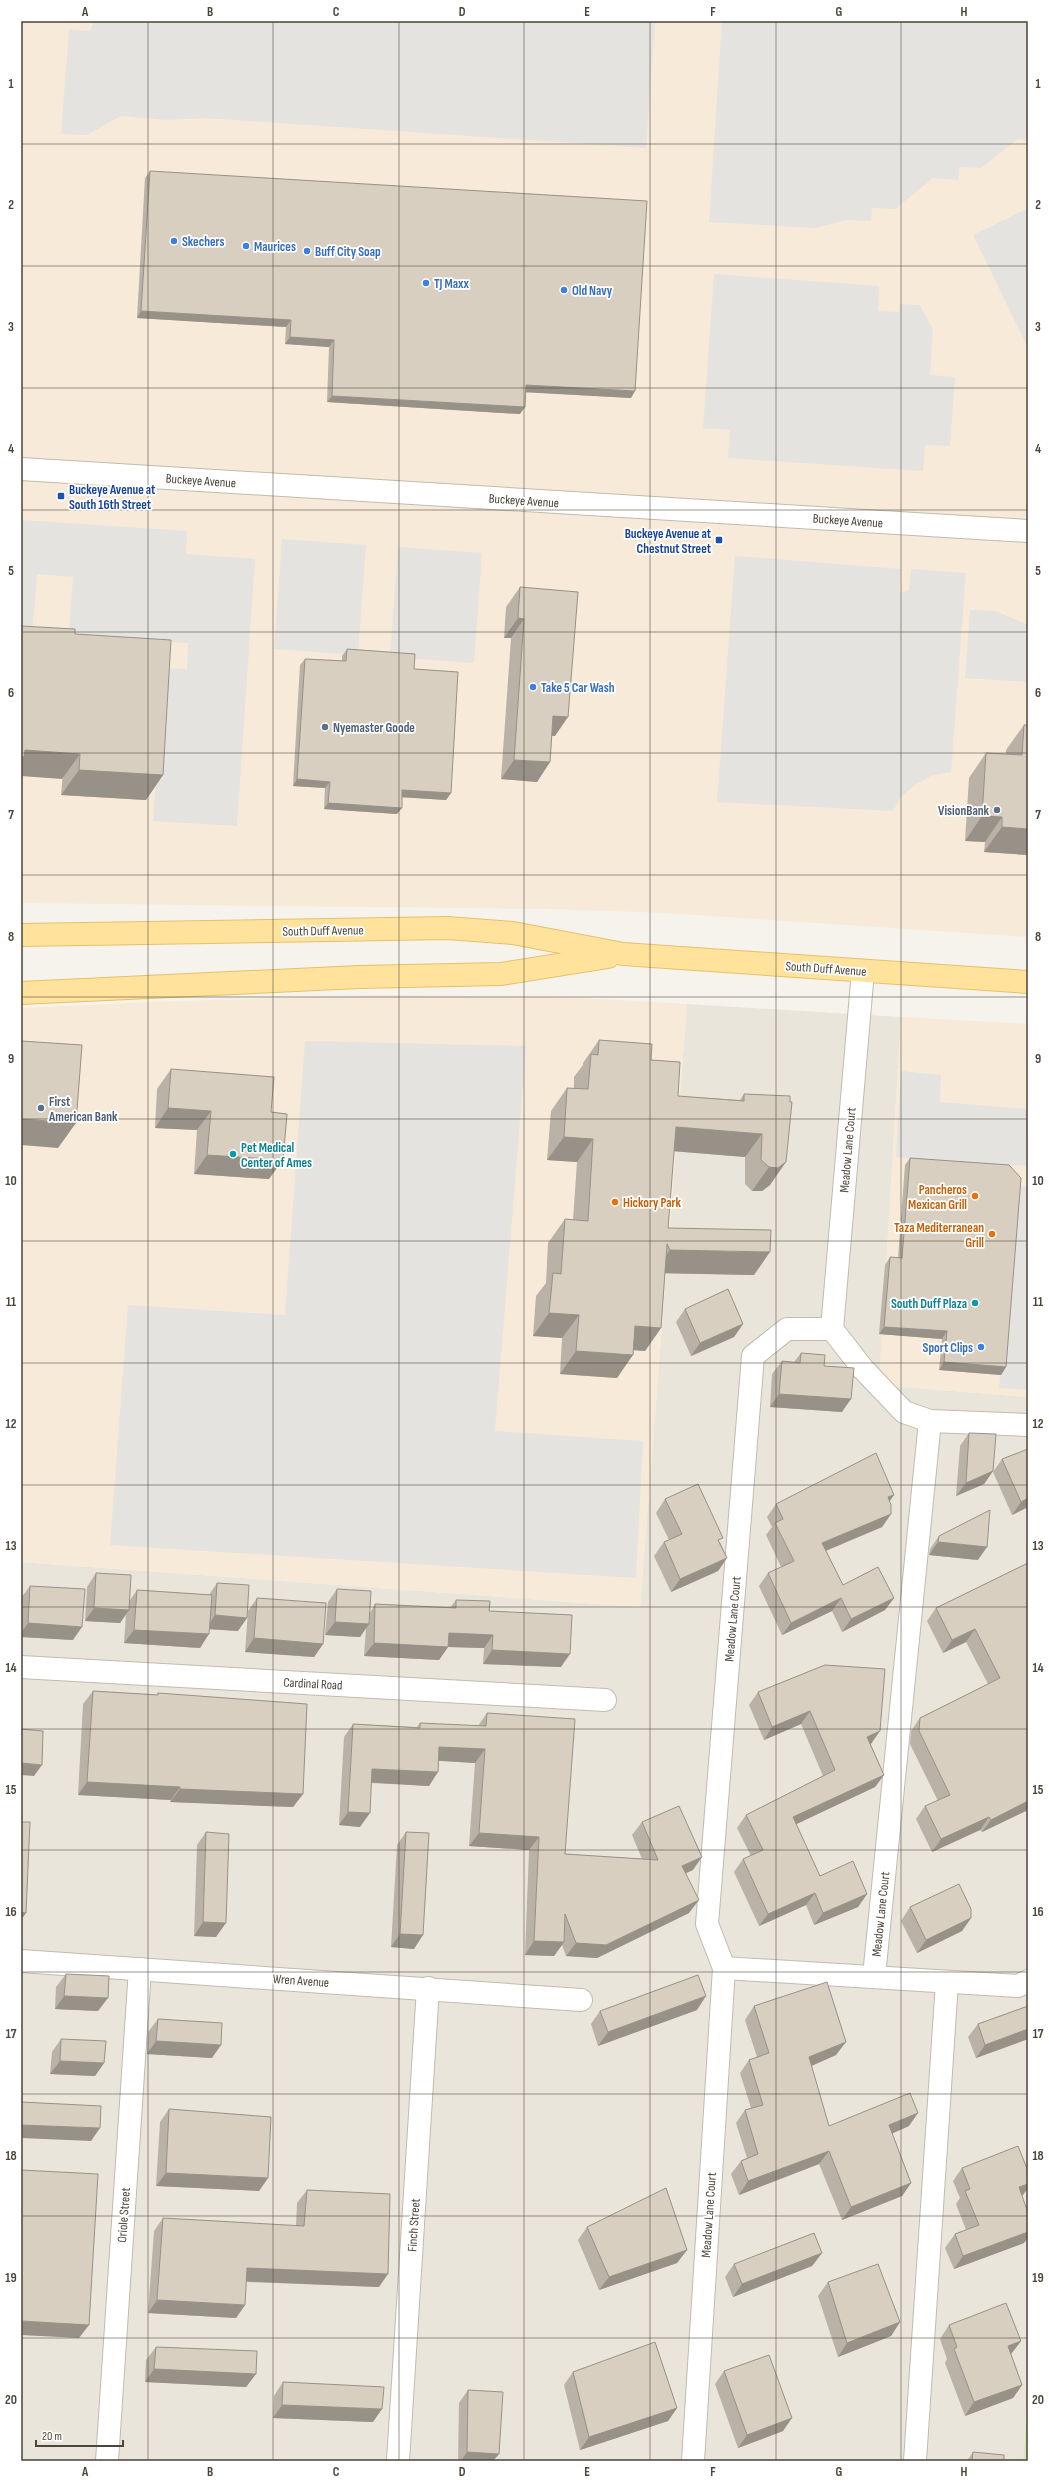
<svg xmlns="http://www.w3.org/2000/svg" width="1049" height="2482" font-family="'Sofia Sans Condensed',sans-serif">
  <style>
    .residential { fill: #eae5da }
    .commercial { fill: #f7ead8 }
    .green { fill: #d2eab5 }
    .parking { fill: #e5e3e0 }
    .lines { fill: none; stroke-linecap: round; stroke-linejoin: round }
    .minor-casing { stroke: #c2bbae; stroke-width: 24 }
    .primary-casing { stroke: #e6c16a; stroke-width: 24 }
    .minor { stroke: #fff; stroke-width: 22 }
    .primary { stroke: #ffe39c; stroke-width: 22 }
    .wall { fill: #bab2a6 }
    .shaded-wall { fill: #979187 }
    .building { fill: #d8cfc1; stroke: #979187 }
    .grid { fill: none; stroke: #4b4439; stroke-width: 1; stroke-opacity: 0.55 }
    .shop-dot { fill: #3f7fe0; stroke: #fff; stroke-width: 1.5 }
    .transit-dot { fill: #1a4fb4; stroke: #fff; stroke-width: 1.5 }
    .service-dot { fill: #5c6f8a; stroke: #fff; stroke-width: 1.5 }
    .culture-dot { fill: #0f9aa8; stroke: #fff; stroke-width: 1.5 }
    .food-dot { fill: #e8710a; stroke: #fff; stroke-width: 1.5 }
    .labels { text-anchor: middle; stroke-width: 3.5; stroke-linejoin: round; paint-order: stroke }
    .shop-label { font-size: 13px; font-weight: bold; fill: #366cbe; stroke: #fff; text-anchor: start }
    .street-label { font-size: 13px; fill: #4b4439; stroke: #fff }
    .transit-label { font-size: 13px; font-weight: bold; fill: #164399; stroke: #fff; text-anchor: start }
    .service-label { font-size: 13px; font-weight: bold; fill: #4e5e75; stroke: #fff; text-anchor: start }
    .culture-label { font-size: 13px; font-weight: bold; fill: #0d838f; stroke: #fff; text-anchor: start }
    .food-label { font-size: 13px; font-weight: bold; fill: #c56008; stroke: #fff; text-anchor: end }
    .neatline { fill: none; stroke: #4b4439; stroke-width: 1.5 }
    .grid-label { font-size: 13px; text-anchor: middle; font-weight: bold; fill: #4b4439 }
  </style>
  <rect width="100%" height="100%" fill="#f6f3ec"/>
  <polygon class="residential" points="687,1004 901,1017 879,1385 1028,1397 1028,2398 1023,2461 21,2461 21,1562 640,1607"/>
  <g class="commercial">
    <polygon points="21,21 1028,21 1028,937 665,913 550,909 21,903"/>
    <polygon points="375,995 561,997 687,1004 640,1607 21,1562 21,1008 150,1002"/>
    <polygon points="901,1017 1028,1024 1028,1397 879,1385"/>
  </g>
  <polygon class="green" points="1028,2398 1028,2461 1023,2461"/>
  <g class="parking">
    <polygon points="94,21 655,21 646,148 205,118 167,120 121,116 87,135 61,134 69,29 90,31"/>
    <polygon points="722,21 1028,21 1028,140 1018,139 981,168 959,167 958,180 933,178 895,209 872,208 871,221 847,220 815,228 709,222"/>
    <polygon points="1028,208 1028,348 973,235"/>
    <polygon points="714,274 879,286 878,311 899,312 900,304 920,305 933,330 930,375 955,377 950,446 925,445 923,471 728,458 730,430 703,428"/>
    <polygon points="21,520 187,531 186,554 255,559 237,826 153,821 164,668 187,669 188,643 153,641 67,654 73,577 37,574 31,648 21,647"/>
    <polygon points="282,539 366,545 358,655 274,649"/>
    <polygon points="398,547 482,553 474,663 390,657"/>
    <polygon points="735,556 901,569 899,590 901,593 909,590 911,569 966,573 951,772 933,775 916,784 901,797 893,811 717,802"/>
    <polygon points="970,610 996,611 1028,625 1028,682 965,678"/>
    <polygon points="305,1041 526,1046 495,1431 643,1441 636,1578 110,1545 128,1305 285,1315"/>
    <polygon points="901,1071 941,1075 940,1102 1028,1109 1026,1166 896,1157"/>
    <polygon points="1015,1186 1028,1187 1028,1390 999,1388"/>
  </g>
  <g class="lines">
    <g class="minor-casing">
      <g id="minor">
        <polyline points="21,469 1028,531"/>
        <polyline points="832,1329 863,971"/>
        <polyline points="21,1667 605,1700"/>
        <polyline points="21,1961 581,2000"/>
        <polyline points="724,1968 1018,1986 1028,1981"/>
        <polyline points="874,1976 930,1421"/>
        <polyline points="107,2461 140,1969"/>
        <polyline points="398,2461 428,1988"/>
        <polyline points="693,2461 724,1968 707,1924 753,1356 787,1329 832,1329 863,1369 904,1412 930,1421 1028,1425"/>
        <polyline points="915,2461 947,1982"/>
      </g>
    </g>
    <g class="primary-casing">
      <g id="primary">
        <polyline points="21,935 447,928 513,933 623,954 1028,982"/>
        <polyline points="21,993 359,977 501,974 608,957"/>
      </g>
    </g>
    <use href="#minor" class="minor"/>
    <use href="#primary" class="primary"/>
  </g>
  <g class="wall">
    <polygon points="150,171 631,398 526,392 520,414 327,402 329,347 285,344 286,327 137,318 145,178"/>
    <polygon points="520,587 555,736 552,736 550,762 537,782 501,779 511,638 504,638 506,607"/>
    <polygon points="75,634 163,775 146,800 61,795"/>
    <polygon points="347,649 414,669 451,793 446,800 402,797 397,814 324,809 325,788 293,786 300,665 305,659 342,661 342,656"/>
    <polygon points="1024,725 1028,725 1028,855 984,852 985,842 965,841 969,778 986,753 1006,754 1006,750"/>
    <polygon points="599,1040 651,1060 678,1096 740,1100 744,1094 790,1096 770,1185 762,1191 752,1191 745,1184 745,1157 674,1151 668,1228 754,1275 665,1273 661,1328 645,1351 634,1350 617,1378 560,1374 562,1338 533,1336 536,1296 546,1283 548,1243 565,1219 573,1220 577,1162 547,1160 551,1111 567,1088 574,1088 574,1077 583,1065 583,1063"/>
    <polygon points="171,1069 271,1112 269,1179 194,1174 197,1130 155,1128 157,1089"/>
    <polygon points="910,1158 1006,1367 1001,1375 939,1370 942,1339 879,1334 885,1265 890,1257 898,1258 905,1165"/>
    <polygon points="685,1309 743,1324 734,1337 691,1356 676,1322"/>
    <polygon points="801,1353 824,1366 842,1412 770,1407 772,1374 782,1361 794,1362"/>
    <polygon points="969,1433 993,1471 984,1484 956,1496 960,1446"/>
    <polygon points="1002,1459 1028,1507 1012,1515 993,1472"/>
    <polygon points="665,1499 720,1542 727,1558 718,1571 671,1592 654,1556 664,1542 669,1540 656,1513"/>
    <polygon points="889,1501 891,1514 882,1527 826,1551 843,1585 894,1598 885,1610 842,1632 832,1611 782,1635 759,1586 768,1573 781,1567 766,1535 772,1527 767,1517 776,1504"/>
    <polygon points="939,1536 978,1560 929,1555 930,1549"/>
    <polygon points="1028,1563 1028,1810 982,1832 980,1830 932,1852 916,1819 925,1806 938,1801 910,1744 911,1731 920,1718 988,1684 966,1642 943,1653 927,1621 936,1608"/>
    <polygon points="96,1573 130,1600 137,1590 209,1595 217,1583 238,1631 210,1629 200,1648 124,1643 126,1614 120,1623 85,1621 87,1587"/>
    <polygon points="30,1586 73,1640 21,1637 21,1598"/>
    <polygon points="337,1589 370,1613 375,1604 450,1608 456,1600 489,1611 561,1667 483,1664 484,1648 448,1647 439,1660 364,1656 366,1628 360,1637 325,1635 328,1602"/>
    <polygon points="257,1598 323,1644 314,1657 245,1652 248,1611"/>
    <polygon points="825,1665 871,1744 871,1745 884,1775 875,1787 796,1824 820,1876 867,1894 858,1907 814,1925 806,1905 759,1926 734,1872 743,1859 751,1856 737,1828 746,1815 823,1776 801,1724 764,1740 749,1705 758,1692"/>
    <polygon points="93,1691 157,1695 158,1693 303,1794 293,1807 170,1802 171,1800 78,1795 83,1704"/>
    <polygon points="487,1713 565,1854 642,1859 632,1835 642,1822 693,1870 686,1873 689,1913 597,1958 566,1956 562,1945 554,1956 525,1955 529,1850 469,1846 475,1763 439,1761 429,1786 371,1783 360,1827 339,1825 344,1737 353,1724 417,1727 420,1723 478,1726"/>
    <polygon points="206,1832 216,1937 194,1936 197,1845"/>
    <polygon points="406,1832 414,1949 391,1947 397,1845"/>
    <polygon points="910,1907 971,1918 962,1931 917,1953 901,1921"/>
    <polygon points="66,1974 98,2011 55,2009 56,1987"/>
    <polygon points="754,2006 836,2055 811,2066 829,2126 909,2126 892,2133 911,2183 902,2196 842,2220 819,2164 739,2195 731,2174 741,2161 747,2158 736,2123 745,2110 751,2108 740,2073 749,2060 757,2057 745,2020"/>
    <polygon points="1028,2006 1028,2039 976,2058 968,2037 978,2024"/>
    <polygon points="697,2010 598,2046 591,2024 600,2011"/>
    <polygon points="158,2019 212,2058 147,2054 148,2032"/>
    <polygon points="61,2039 104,2063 95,2076 50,2074 52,2052"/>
    <polygon points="169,2109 268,2178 259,2191 156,2186 160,2122"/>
    <polygon points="962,2168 1023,2195 1022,2196 1024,2243 954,2269 945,2248 955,2234 966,2230 956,2204 960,2198 953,2181"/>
    <polygon points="307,2190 379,2287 246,2282 245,2305 236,2318 148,2313 154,2231 163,2218 296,2226 297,2203"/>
    <polygon points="587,2227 687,2250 677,2263 599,2290 578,2240"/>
    <polygon points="822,2253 812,2266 733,2297 725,2277 734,2264"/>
    <polygon points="828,2282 900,2322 891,2336 838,2357 818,2296"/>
    <polygon points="949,2325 1021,2341 1011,2354 1022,2385 1013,2398 965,2416 945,2363 947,2359 940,2339"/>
    <polygon points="156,2347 256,2374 246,2387 145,2382 146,2360"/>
    <polygon points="724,2371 783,2431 738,2448 715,2384"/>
    <polygon points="573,2372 677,2408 668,2421 580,2450 564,2385"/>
    <polygon points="283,2382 373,2422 273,2418 274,2396"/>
    <polygon points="468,2390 499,2454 493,2461 458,2461 459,2403"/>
    <polygon points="973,2452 1004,2461 967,2461"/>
  </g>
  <g class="shaded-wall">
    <polygon points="141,311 291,320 286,327 137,318"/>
    <polygon points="290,337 334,340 329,347 285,344"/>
    <polygon points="526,385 635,391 631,398 521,392"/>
    <polygon points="332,396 525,407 520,414 327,402"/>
    <polygon points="518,618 524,619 511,638 504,638"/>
    <polygon points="553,716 568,717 555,736 540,735"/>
    <polygon points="25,750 80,754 62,779 21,776 21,756"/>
    <polygon points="514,760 550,762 537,782 501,779"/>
    <polygon points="79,770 163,775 146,800 61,795"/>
    <polygon points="297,779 330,782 325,788 293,786"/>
    <polygon points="402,790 451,793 446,800 398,797"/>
    <polygon points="328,803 402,808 397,814 324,809"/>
    <polygon points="982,816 1002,817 985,842 965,841"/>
    <polygon points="1002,827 1028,829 1028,855 984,852"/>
    <polygon points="168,1108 211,1111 197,1130 155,1128"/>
    <polygon points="21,1119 76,1123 58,1148 21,1145"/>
    <polygon points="676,1127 762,1134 745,1157 659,1150"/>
    <polygon points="564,1137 593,1139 577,1162 547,1160"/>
    <polygon points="207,1155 283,1160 269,1179 194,1174"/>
    <polygon points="786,1162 770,1185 762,1191 752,1191 769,1167"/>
    <polygon points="670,1250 770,1252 754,1275 653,1273"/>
    <polygon points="549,1313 579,1315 562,1338 533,1336"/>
    <polygon points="743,1324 734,1337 691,1356 700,1343"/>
    <polygon points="635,1326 661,1328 645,1351 619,1349"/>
    <polygon points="884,1327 947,1331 942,1339 879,1334"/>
    <polygon points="576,1351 633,1355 617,1378 560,1374"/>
    <polygon points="944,1362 1006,1367 1001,1375 939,1370"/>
    <polygon points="779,1394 851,1399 842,1412 770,1407"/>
    <polygon points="993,1471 984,1484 956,1496 966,1483"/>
    <polygon points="894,1495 885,1508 888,1497"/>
    <polygon points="1028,1498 1028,1507 1012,1515 1021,1502"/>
    <polygon points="891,1514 882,1527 813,1556 822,1543"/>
    <polygon points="938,1542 987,1547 978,1560 929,1555"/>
    <polygon points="727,1558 718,1571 671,1592 680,1579"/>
    <polygon points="841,1598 832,1611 782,1635 791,1623"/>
    <polygon points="894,1598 885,1610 842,1632 851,1619"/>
    <polygon points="94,1608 129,1610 120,1623 85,1621"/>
    <polygon points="215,1615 247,1618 238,1631 206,1629"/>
    <polygon points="335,1622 369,1624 360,1637 325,1635"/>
    <polygon points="28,1623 82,1627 73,1640 21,1637 21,1633"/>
    <polygon points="975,1629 966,1642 943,1653 952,1640"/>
    <polygon points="134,1630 209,1634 200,1648 124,1643"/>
    <polygon points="449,1633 493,1635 484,1648 448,1647 439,1660 364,1656 374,1643"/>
    <polygon points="254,1638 323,1644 314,1657 245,1652"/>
    <polygon points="492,1650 570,1654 561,1667 483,1664"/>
    <polygon points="810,1711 801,1724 764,1740 772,1727"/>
    <polygon points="880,1731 871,1744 858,1750 867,1737"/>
    <polygon points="439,1747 485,1749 475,1763 430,1760"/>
    <polygon points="21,1763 42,1765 34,1776 21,1775"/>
    <polygon points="372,1769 438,1772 429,1786 363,1782"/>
    <polygon points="884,1775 875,1787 784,1830 793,1817"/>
    <polygon points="87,1782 180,1787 171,1800 78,1795"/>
    <polygon points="180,1789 303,1794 293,1807 170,1802"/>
    <polygon points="1028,1801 1028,1810 982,1832 991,1820"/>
    <polygon points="348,1812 370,1813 360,1827 339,1825"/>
    <polygon points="989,1817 980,1830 932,1852 941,1839"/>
    <polygon points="479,1833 539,1837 529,1850 469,1846"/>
    <polygon points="702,1857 693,1870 673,1879 682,1866"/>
    <polygon points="815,1893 806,1905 759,1926 768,1914"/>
    <polygon points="867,1894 858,1907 814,1925 823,1913"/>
    <polygon points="699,1900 689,1913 597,1958 566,1956 576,1943"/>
    <polygon points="21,1912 26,1913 21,1920"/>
    <polygon points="971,1918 962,1931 917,1953 926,1940"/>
    <polygon points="203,1922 226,1923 216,1937 194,1936"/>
    <polygon points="400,1934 423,1935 414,1949 391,1947"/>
    <polygon points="534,1941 564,1942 554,1956 525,1955"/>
    <polygon points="64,1996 108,1998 98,2011 55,2009"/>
    <polygon points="706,1996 697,2010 598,2046 608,2032"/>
    <polygon points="1028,2029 1028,2039 976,2058 985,2045"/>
    <polygon points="156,2041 221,2045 212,2058 147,2054"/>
    <polygon points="846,2042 836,2055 800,2071 809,2057"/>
    <polygon points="60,2061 104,2063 95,2076 50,2074"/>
    <polygon points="918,2113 909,2126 880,2139 889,2125"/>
    <polygon points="21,2125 100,2128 91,2141 21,2138"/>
    <polygon points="829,2151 819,2164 739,2195 748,2181"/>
    <polygon points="166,2173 268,2178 259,2191 156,2186"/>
    <polygon points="911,2183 902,2196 842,2220 851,2207"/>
    <polygon points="1028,2184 1028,2188 1023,2195 1010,2201 1019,2187"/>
    <polygon points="1028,2232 1028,2238 1024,2243 954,2269 963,2256"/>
    <polygon points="687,2250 677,2263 599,2290 609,2277"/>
    <polygon points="822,2253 812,2266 733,2297 742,2284"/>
    <polygon points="247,2268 388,2274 379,2287 238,2281"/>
    <polygon points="157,2300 245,2305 236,2318 148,2313"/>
    <polygon points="21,2321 89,2325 79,2338 21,2335"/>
    <polygon points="900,2322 891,2336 838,2357 847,2343"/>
    <polygon points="1021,2341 1011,2354 1008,2346"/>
    <polygon points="154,2369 256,2374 246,2387 145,2382"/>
    <polygon points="1022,2385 1013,2398 965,2416 974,2402"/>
    <polygon points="282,2405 382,2409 373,2422 273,2418"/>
    <polygon points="677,2408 668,2421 580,2450 589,2437"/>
    <polygon points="792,2418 783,2431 738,2448 747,2435"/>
    <polygon points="467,2452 499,2454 493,2461 461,2461"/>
  </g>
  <g class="building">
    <polygon points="150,171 647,201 635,391 526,385 525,407 332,396 334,340 290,337 291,320 141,311"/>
    <polygon points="520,587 578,592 568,717 553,716 550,762 514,760 524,619 518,618"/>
    <polygon points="21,626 75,629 75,634 171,640 163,775 79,770 80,754 25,750 24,757 21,757"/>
    <polygon points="347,649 415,654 414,669 458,672 451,793 402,790 402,808 328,803 330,782 297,779 305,659 346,661"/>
    <polygon points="1024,725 1028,725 1028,829 1002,827 1002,817 982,816 986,753 1022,755"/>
    <polygon points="599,1040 652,1044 651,1060 680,1062 678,1096 744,1101 744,1094 790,1096 790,1102 792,1102 786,1162 778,1168 769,1167 761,1160 762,1134 676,1127 668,1228 771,1230 770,1252 670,1250 667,1244 661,1328 635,1326 633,1355 576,1351 579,1315 549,1313 553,1273 561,1274 565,1219 588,1221 593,1139 564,1137 567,1088 588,1089 591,1054 598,1055"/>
    <polygon points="21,1041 82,1045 76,1123 21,1119"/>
    <polygon points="171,1069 274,1077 271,1112 287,1114 283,1160 207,1155 211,1111 168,1108"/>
    <polygon points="910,1158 1009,1165 1021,1178 1006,1367 944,1362 947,1331 884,1327 890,1257 902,1258"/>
    <polygon points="728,1289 743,1324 700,1343 685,1309"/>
    <polygon points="801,1353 825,1355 824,1366 854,1368 851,1399 779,1394 782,1361 800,1363"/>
    <polygon points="969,1433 996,1434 993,1471 966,1483"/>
    <polygon points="1028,1449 1028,1498 1021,1502 1002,1459"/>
    <polygon points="876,1453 894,1495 888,1497 891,1505 891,1514 822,1543 843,1585 878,1567 894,1598 851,1619 841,1598 791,1623 768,1573 794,1561 775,1523 783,1519 776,1504"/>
    <polygon points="698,1484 723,1538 718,1540 727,1558 680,1579 664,1542 682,1534 665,1499"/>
    <polygon points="990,1510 987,1547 938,1542 939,1536"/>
    <polygon points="1028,1563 1028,1758 1027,1758 1028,1760 1028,1801 991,1820 989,1817 941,1839 925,1806 950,1795 919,1731 920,1718 1000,1678 975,1629 952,1640 936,1608"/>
    <polygon points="96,1573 131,1575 129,1610 94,1608"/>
    <polygon points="217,1583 249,1585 247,1618 215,1615"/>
    <polygon points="30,1586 85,1589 82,1627 28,1623"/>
    <polygon points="337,1589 371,1591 369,1624 335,1622"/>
    <polygon points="137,1590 212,1595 209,1634 134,1630"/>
    <polygon points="257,1598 326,1603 323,1644 254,1638"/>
    <polygon points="456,1600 490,1601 489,1611 572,1615 570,1654 492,1650 493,1635 449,1633 448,1647 374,1643 375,1604 456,1608"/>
    <polygon points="825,1665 885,1669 880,1731 867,1737 884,1775 793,1817 820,1876 853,1861 867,1894 823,1913 815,1893 768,1914 743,1859 763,1850 746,1815 835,1770 810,1711 772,1727 758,1692"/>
    <polygon points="93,1691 158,1695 158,1693 307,1704 303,1794 180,1789 180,1787 87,1782"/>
    <polygon points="487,1713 575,1719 565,1854 658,1860 642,1822 679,1806 702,1857 682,1866 699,1900 606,1945 576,1943 565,1914 564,1942 534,1941 539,1837 479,1833 485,1749 439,1747 438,1772 372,1769 370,1813 348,1812 353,1724 420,1728 420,1723 486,1726"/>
    <polygon points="21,1729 43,1731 42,1765 21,1763"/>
    <polygon points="21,1822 30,1822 26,1913 21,1912"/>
    <polygon points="206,1832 229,1834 226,1923 203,1922"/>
    <polygon points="406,1832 429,1833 423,1935 400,1934"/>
    <polygon points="959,1884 971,1909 971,1918 926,1940 910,1907"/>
    <polygon points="66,1974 109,1976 108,1998 64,1996"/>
    <polygon points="698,1975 706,1996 608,2032 600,2011"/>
    <polygon points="827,1982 846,2042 809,2057 829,2126 910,2093 918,2113 889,2125 911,2183 851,2207 829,2151 748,2181 741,2161 758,2154 745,2110 763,2105 749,2060 769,2053 754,2006"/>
    <polygon points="1028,2006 1028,2029 985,2045 978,2024"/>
    <polygon points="158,2019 222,2023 221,2045 156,2041"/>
    <polygon points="61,2039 106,2041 104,2063 60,2061"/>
    <polygon points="21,2102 101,2106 100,2128 21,2125"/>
    <polygon points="169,2109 271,2117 268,2178 166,2173"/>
    <polygon points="1018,2146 1028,2171 1028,2184 1019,2187 1028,2213 1028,2232 963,2256 955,2234 979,2225 965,2191 970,2189 962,2168"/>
    <polygon points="21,2170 98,2174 89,2325 21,2321"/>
    <polygon points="666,2188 687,2250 609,2277 587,2227"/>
    <polygon points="307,2190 390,2194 388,2274 247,2268 245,2305 157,2300 163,2218 304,2226"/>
    <polygon points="814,2233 822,2253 742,2284 734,2264"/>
    <polygon points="878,2264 900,2322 847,2343 828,2282"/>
    <polygon points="1006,2303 1021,2341 1008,2346 1022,2385 974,2402 954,2349 957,2347 949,2325"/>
    <polygon points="655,2342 677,2408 589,2437 573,2372"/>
    <polygon points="156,2347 257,2351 256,2374 154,2369"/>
    <polygon points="769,2355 792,2418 747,2435 724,2371"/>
    <polygon points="283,2382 384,2387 382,2409 282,2405"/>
    <polygon points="468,2390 503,2392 499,2454 467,2452"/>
    <polygon points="973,2452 1004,2455 1004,2461 972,2461"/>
  </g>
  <path class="grid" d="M148,21v2440M273,21v2440M399,21v2440M524,21v2440M650,21v2440M776,21v2440M901,21v2440M21,144h1007M21,266h1007M21,388h1007M21,510h1007M21,632h1007M21,753h1007M21,875h1007M21,997h1007M21,1119h1007M21,1241h1007M21,1363h1007M21,1485h1007M21,1607h1007M21,1729h1007M21,1850h1007M21,1972h1007M21,2094h1007M21,2216h1007M21,2338h1007"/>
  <g class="shop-dot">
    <circle cx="174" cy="241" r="4"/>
    <circle cx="246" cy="246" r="4"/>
    <circle cx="307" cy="251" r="4"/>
    <circle cx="426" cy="283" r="4"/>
    <circle cx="564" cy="290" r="4"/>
    <circle cx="533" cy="687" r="4"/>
    <circle cx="981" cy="1347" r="4"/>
  </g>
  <g class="transit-dot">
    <rect x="57" y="492" width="8" height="8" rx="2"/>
    <rect x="715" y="536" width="8" height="8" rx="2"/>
  </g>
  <g class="service-dot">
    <circle cx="325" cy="727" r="4"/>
    <circle cx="997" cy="810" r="4"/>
    <circle cx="41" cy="1108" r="4"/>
  </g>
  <g class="culture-dot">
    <circle cx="233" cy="1154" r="4"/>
    <circle cx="975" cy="1303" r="4"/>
  </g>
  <g class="food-dot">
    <circle cx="975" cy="1196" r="4"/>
    <circle cx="615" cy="1202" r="4"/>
    <circle cx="992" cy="1234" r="4"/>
  </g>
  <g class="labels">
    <g class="shop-label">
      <text x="182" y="246">Skechers</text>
      <text x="254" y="251">Maurices</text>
      <text x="315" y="256">Buff City Soap</text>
      <text x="434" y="288">TJ Maxx</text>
      <text x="572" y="295">Old Navy</text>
      <text x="541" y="692">Take 5 Car Wash</text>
      <text x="973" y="1352" text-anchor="end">Sport Clips</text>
    </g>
    <g class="street-label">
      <text transform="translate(201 480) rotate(4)" y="5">Buckeye Avenue</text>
      <text transform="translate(524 500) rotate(4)" y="5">Buckeye Avenue</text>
      <text transform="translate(848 520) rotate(4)" y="5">Buckeye Avenue</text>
      <text transform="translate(323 930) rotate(-1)" y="5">South Duff Avenue</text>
      <text transform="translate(826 968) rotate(4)" y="5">South Duff Avenue</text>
      <text transform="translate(847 1150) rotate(-85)" y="5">Meadow Lane Court</text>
      <text transform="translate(732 1619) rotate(-85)" y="5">Meadow Lane Court</text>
      <text transform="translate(313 1683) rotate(3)" y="5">Cardinal Road</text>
      <text transform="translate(880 1914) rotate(-84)" y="5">Meadow Lane Court</text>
      <text transform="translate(301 1980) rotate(4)" y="5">Wren Avenue</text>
      <text transform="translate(123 2215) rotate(-86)" y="5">Oriole Street</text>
      <text transform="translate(708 2215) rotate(-86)" y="5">Meadow Lane Court</text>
      <text transform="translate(413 2225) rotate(-86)" y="5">Finch Street</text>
    </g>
    <g class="transit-label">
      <text x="69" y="494">Buckeye Avenue at<tspan x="69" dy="15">South 16th Street</tspan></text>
      <text x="711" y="538" text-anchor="end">Buckeye Avenue at<tspan x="711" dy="15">Chestnut Street</tspan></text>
    </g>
    <g class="service-label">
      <text x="333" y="732">Nyemaster Goode</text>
      <text x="989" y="815" text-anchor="end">VisionBank</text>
      <text x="49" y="1106">First<tspan x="49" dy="15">American Bank</tspan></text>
    </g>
    <g class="culture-label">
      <text x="241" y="1152">Pet Medical<tspan x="241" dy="15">Center of Ames</tspan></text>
      <text x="967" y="1308" text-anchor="end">South Duff Plaza</text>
    </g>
    <g class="food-label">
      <text x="967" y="1194">Pancheros<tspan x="967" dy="15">Mexican Grill</tspan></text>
      <text x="623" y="1207" text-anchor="start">Hickory Park</text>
      <text x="984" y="1232">Taza Mediterranean<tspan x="984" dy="15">Grill</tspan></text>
    </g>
  </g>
  <rect width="1049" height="2482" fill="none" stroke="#ffffff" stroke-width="44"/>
  <path d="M36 2440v6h87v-6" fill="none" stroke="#4b4439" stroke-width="2"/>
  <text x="42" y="2440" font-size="12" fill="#4b4439" stroke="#ffffff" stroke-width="3" paint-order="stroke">20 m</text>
  <rect x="22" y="22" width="1005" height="2438" class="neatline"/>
  <g class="grid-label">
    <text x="85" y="16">A</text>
    <text x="210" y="16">B</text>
    <text x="336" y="16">C</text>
    <text x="462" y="16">D</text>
    <text x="587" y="16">E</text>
    <text x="713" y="16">F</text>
    <text x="839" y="16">G</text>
    <text x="964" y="16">H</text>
    <text x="11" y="88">1</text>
    <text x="1038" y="88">1</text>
    <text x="11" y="209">2</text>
    <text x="1038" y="209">2</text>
    <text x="11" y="331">3</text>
    <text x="1038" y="331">3</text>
    <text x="11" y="453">4</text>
    <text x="1038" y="453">4</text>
    <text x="11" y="575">5</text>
    <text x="1038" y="575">5</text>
    <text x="11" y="697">6</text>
    <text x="1038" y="697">6</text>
    <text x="11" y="819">7</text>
    <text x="1038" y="819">7</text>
    <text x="11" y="941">8</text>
    <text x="1038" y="941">8</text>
    <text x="11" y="1063">9</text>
    <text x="1038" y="1063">9</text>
    <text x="11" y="1185">10</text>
    <text x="1038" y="1185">10</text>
    <text x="11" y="1306">11</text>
    <text x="1038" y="1306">11</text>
    <text x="11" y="1428">12</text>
    <text x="1038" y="1428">12</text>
    <text x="11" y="1550">13</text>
    <text x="1038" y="1550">13</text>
    <text x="11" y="1672">14</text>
    <text x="1038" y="1672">14</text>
    <text x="11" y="1794">15</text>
    <text x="1038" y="1794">15</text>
    <text x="11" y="1916">16</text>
    <text x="1038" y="1916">16</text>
    <text x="11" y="2038">17</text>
    <text x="1038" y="2038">17</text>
    <text x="11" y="2160">18</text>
    <text x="1038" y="2160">18</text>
    <text x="11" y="2282">19</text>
    <text x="1038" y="2282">19</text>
    <text x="11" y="2404">20</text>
    <text x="1038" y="2404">20</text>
    <text x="85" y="2476">A</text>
    <text x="210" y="2476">B</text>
    <text x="336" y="2476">C</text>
    <text x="462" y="2476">D</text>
    <text x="587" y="2476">E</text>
    <text x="713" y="2476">F</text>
    <text x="839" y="2476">G</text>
    <text x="964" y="2476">H</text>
  </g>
</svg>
